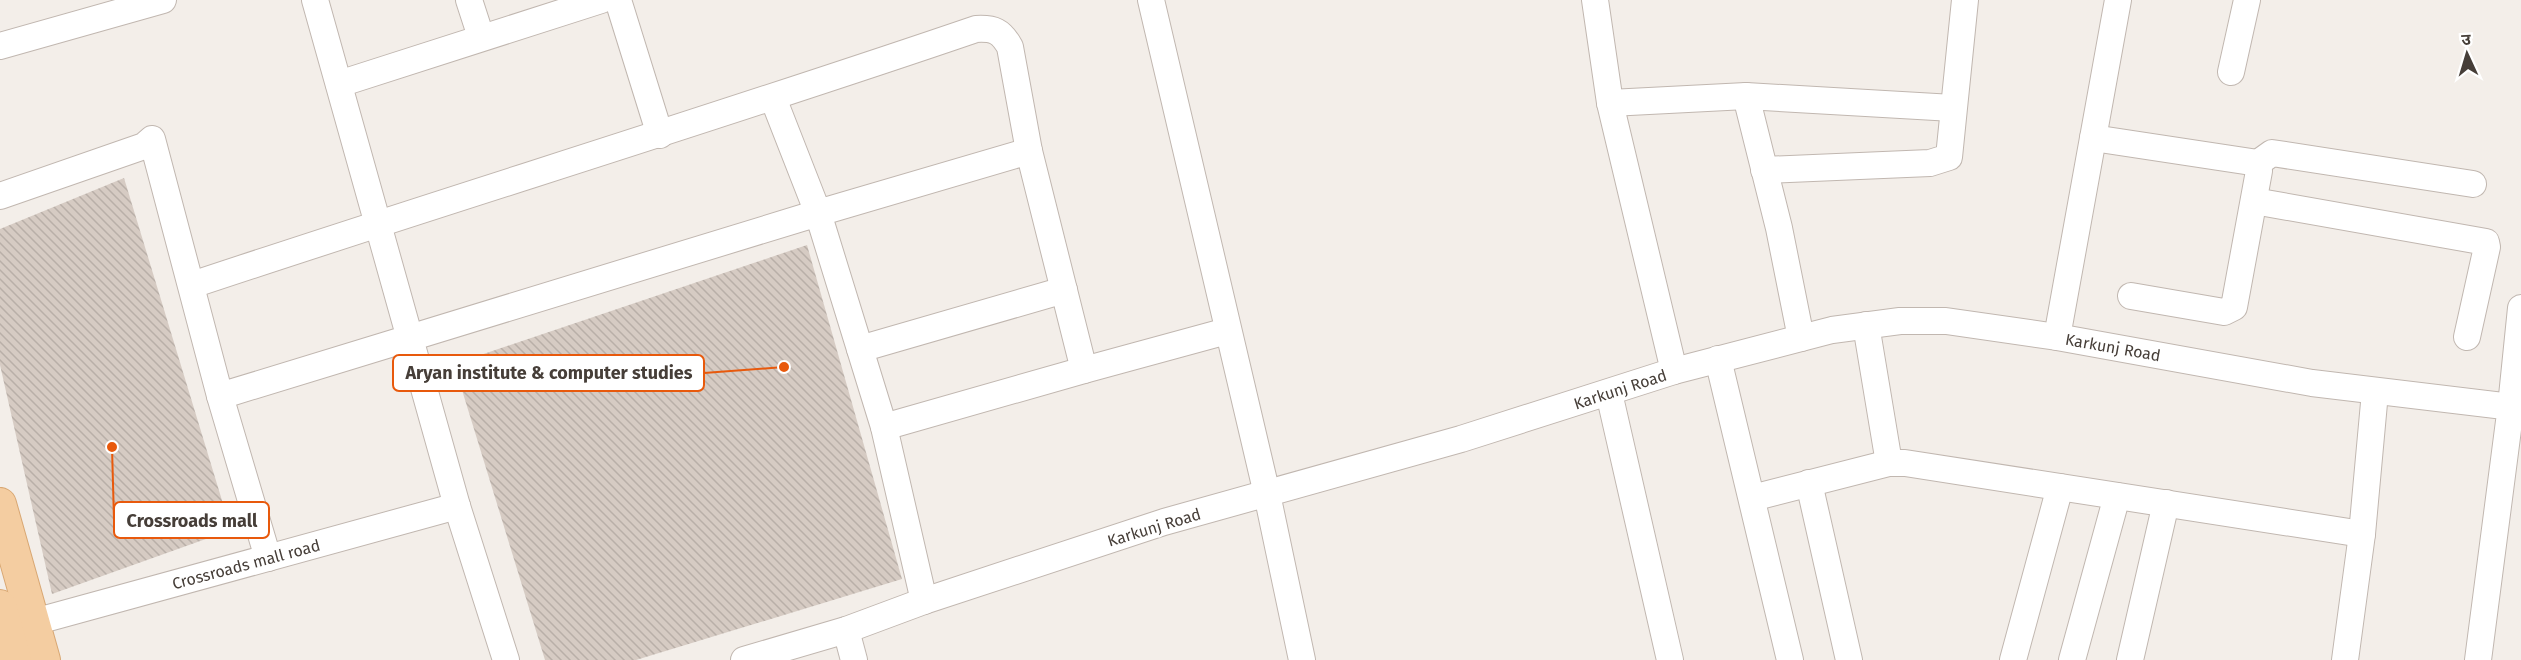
<svg xmlns="http://www.w3.org/2000/svg" width="2521" height="660" font-family="'Fira Sans','Noto Sans Devanagari',sans-serif">
  <style>
    .building { fill: url(#building-back-hatch) }
    .lines { fill: none; stroke-linecap: round; stroke-linejoin: round }
    .minor-casing { stroke: #c1b7b0; stroke-width: 28 }
    .major-casing { stroke: #d8a773; stroke-width: 34 }
    .minor { stroke: #fff; stroke-width: 26 }
    .major { stroke: #f4cda1; stroke-width: 32 }
    .labels { text-anchor: middle; stroke-width: 4.5; stroke-linejoin: round; paint-order: stroke }
    .street-label { font-size: 16px; fill: #463e38; stroke: #fff }
    .leader { fill: none; stroke: #e8590c; stroke-width: 2 }
    .callout-dot { fill: #e8590c; stroke: #fff; stroke-width: 2 }
    .callout { fill: #fff; stroke: #e8590c; stroke-width: 2 }
    .callout-label { font-size: 18px; text-anchor: middle; font-weight: bold; fill: #463e38 }
  </style>
  <defs>
    <pattern id="building-back-hatch" width="6" height="6" patternUnits="userSpaceOnUse" patternTransform="scale(1.5)"><rect width="6" height="6" fill="#d6cbc3"/><path d="M-1 5l2 2M0 0l6 6M5-1l2 2" fill="none" stroke="#b9afa8"/></pattern>
  </defs>
  <rect width="100%" height="100%" fill="#f3eee9"/>
  <g class="building">
    <polygon points="124,178 231,530 52,594 0,365 0,229"/>
    <polygon points="807,245 902,579 636,660 545,660 454,364"/>
  </g>
  <g class="lines">
    <g class="minor-casing">
      <g id="minor">
        <polyline points="315,0 457,506 506,660"/>
        <polyline points="469,0 481,37"/>
        <polyline points="618,0 660,135"/>
        <polyline points="1151,0 1267,494 1302,660"/>
        <polyline points="1595,0 1610,103 1674,371"/>
        <polyline points="0,46 163,0"/>
        <polyline points="2231,72 2247,0"/>
        <polyline points="339,84 601,0"/>
        <polyline points="1746,96 1779,228 1801,338"/>
        <polyline points="773,98 818,213 1029,151"/>
        <polyline points="1610,103 1746,96 1953,108"/>
        <polyline points="2093,138 2258,163"/>
        <polyline points="2258,163 2272,153 2473,184"/>
        <polyline points="1764,170 1930,163 1949,157 1965,0"/>
        <polyline points="0,196 144,146 152,139 220,396 268,558"/>
        <polyline points="2254,201 2486,242 2487,247 2467,337"/>
        <path d="M192,285c261,-87 524,-167 784,-256 18,-1 25,2 34,18l19,104 55,219 -200,57"/>
        <polyline points="2131,296 2224,312 2234,307 2259,171 2258,163"/>
        <polyline points="1866,325 1889,463"/>
        <polyline points="2057,337 2118,0"/>
        <polyline points="860,349 1064,290"/>
        <polyline points="1718,359 1790,660"/>
        <polyline points="1084,370 1227,331"/>
        <polyline points="1609,393 1670,660"/>
        <polyline points="220,396 818,213 884,427 924,601"/>
        <polyline points="1809,483 1849,660"/>
        <polyline points="1752,498 1889,463 1905,463 2362,534"/>
        <polyline points="34,622 457,506"/>
        <polyline points="846,630 854,660"/>
        <polyline points="744,660 846,630 924,601 1164,522 1461,439 1674,371 1832,330 1900,321 1946,321 2057,337 2312,383 2521,408"/>
        <polyline points="2013,660 2060,487"/>
        <polyline points="2072,660 2117,496"/>
        <polyline points="2130,660 2166,503"/>
        <polyline points="2345,660 2362,534 2375,392"/>
        <polyline points="2478,660 2511,406 2521,308"/>
      </g>
    </g>
    <g class="major-casing">
      <g id="major">
        <polyline points="0,504 44,660"/>
        <polyline points="0,606 15,660"/>
      </g>
    </g>
    <use href="#minor" class="minor"/>
    <use href="#major" class="major"/>
  </g>
  <g class="labels">
    <g class="street-label">
      <text transform="translate(2113 347) rotate(10)" y="6">Karkunj Road</text>
      <text transform="translate(1620 389) rotate(-18)" y="6">Karkunj Road</text>
      <text transform="translate(1154 527) rotate(-17)" y="6">Karkunj Road</text>
      <text transform="translate(246 564) rotate(-15)" y="6">Crossroads mall road</text>
    </g>
  </g>
  <path class="leader" d="M784 367L704 373M112 447L114 520"/>
  <g class="callout-dot">
    <circle cx="784" cy="367" r="6"/>
    <circle cx="112" cy="447" r="6"/>
  </g>
  <g class="callout">
    <rect x="393" y="355" width="311" height="36" rx="6"/>
    <rect x="114" y="502" width="155" height="36" rx="6"/>
  </g>
  <g class="callout-label">
    <text x="549" y="379">Aryan institute &amp; computer studies</text>
    <text x="192" y="527">Crossroads mall</text>
  </g>
  <g transform="translate(2467 54) rotate(356)" stroke="#ffffff" stroke-width="4.5" paint-order="stroke">
  <path d="M0-4.5L10 22L0 15L-10 22Z" fill="#463e38"/>
  <text y="-9" font-size="16" font-weight="bold" text-anchor="middle" fill="#463e38">उ</text>
  </g>
</svg>
